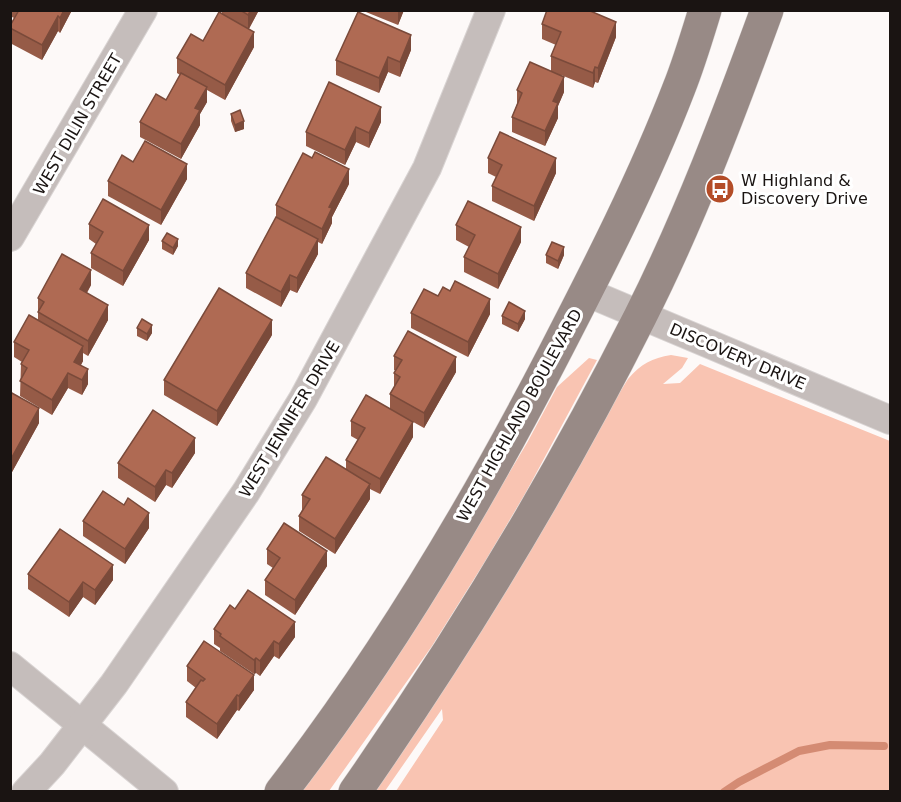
<svg xmlns="http://www.w3.org/2000/svg" width="901" height="802" font-family="'DejaVu Sans',sans-serif">
  <style>
    .green { fill: #f9c4b2 }
    .lines { fill: none; stroke-linecap: round; stroke-linejoin: round }
    .stream { stroke: #d48b73; stroke-width: 8 }
    .minor-casing { stroke: #d9d4d3; stroke-width: 30 }
    .major-casing { stroke: #d9d4d3; stroke-width: 34 }
    .minor { stroke: #c5bdbb; stroke-width: 28 }
    .major { stroke: #988a86; stroke-width: 33 }
    .wall { fill: #965b47 }
    .shaded-wall { fill: #7a4a3a }
    .building { fill: #af6a53; stroke: #7a4a3a; stroke-width: 1.5 }
    .labels { text-anchor: middle; stroke-width: 6; stroke-linejoin: round; paint-order: stroke }
    .street-label { font-size: 16px; fill: #1a1412; stroke: #fff }
    .poi-label { font-size: 16px; fill: #1a1412; stroke: #fff; text-anchor: start }
  </style>
  <rect width="100%" height="100%" fill="#fdf9f8"/>
  <g class="green">
    <path d="M671,355l17,3 -6,10 -19,16 17,-1 20,-19 190,77v350h-494l47,-71 -1,-11 -57,82 -14,1 257,-413c13,-15 24,-21 43,-24z"/>
    <polygon points="589,358 597,360 525,494 486,560 432,646 329,791 300,792 433,600 527,443 557,387"/>
  </g>
  <g class="lines">
    <polyline class="stream" points="724,792 739,782 799,751 830,745 884,746"/>
    <g class="minor-casing">
      <g id="minor">
        <polyline points="10,237 143,10"/>
        <polyline points="586,292 890,420"/>
        <polyline points="10,666 164,792"/>
        <polyline points="26,792 52,764 114,684 246,492 303,399 427,168 491,10"/>
      </g>
    </g>
    <g class="major-casing">
      <g id="major">
        <path d="M281,792c105,-136 194,-285 273,-438 45,-87 90,-175 125,-266 10,-25 18,-52 26,-78"/>
        <path d="M355,792c106,-152 202,-310 285,-475 50,-99 89,-203 127,-307"/>
      </g>
    </g>
    <use href="#minor" class="minor"/>
    <use href="#major" class="major"/>
  </g>
  <g class="wall">
    <polygon points="10,10 72,10 60,33 58,31 42,60 10,43 10,26 14,18 10,16"/>
    <polygon points="222,10 259,10 249,29 254,47 225,100 207,90 207,102 200,114 200,125 181,159 140,137 140,122 166,100 180,75 177,73 177,58 203,41 222,14"/>
    <polygon points="361,10 404,10 398,25"/>
    <polygon points="542,24 616,37 598,83 595,82 593,88 561,75 564,92 558,106 558,118 545,146 512,132 512,117 517,104 517,90 551,71 551,56 556,45 542,39"/>
    <polygon points="411,50 400,77 388,72 379,93 336,75 336,60"/>
    <polygon points="231,114 244,129 235,132 231,121"/>
    <polygon points="381,122 369,148 356,142 345,165 306,146 306,132"/>
    <polygon points="488,158 556,173 534,221 492,201 492,186 496,177 488,173"/>
    <polygon points="133,162 187,179 161,225 108,196 108,181"/>
    <polygon points="349,184 332,217 332,223 322,244 318,242 318,254 297,293 290,290 281,307 246,288 246,273 276,218 276,205"/>
    <polygon points="89,224 149,240 123,286 91,268 91,253 96,244 89,239"/>
    <polygon points="456,225 521,242 498,289 464,272 464,257 469,247 456,240"/>
    <polygon points="162,241 178,246 173,255 162,249"/>
    <polygon points="546,255 564,255 558,269 546,263"/>
    <polygon points="91,285 87,293 108,320 88,356 83,353 83,361 81,365 88,384 82,395 68,388 52,415 20,396 21,364 22,362 14,357 14,342 38,320 38,298"/>
    <polygon points="438,296 490,314 468,357 411,328 411,313"/>
    <polygon points="502,316 525,319 518,332 502,324"/>
    <polygon points="137,328 152,333 147,341 137,336"/>
    <polygon points="272,335 217,426 164,395 164,380"/>
    <polygon points="394,356 456,372 424,428 390,409 390,394 394,387 394,373 396,371 394,370"/>
    <polygon points="10,392 39,423 12,472 10,471"/>
    <polygon points="351,421 413,437 380,494 370,489 370,499 335,554 299,531 299,516 302,510 302,495 346,469 346,460 358,440 351,436"/>
    <polygon points="195,453 172,488 166,485 155,502 118,478 118,463"/>
    <polygon points="83,521 149,528 125,564 83,536"/>
    <polygon points="267,549 327,566 295,615 265,595 265,580 273,568 267,564"/>
    <polygon points="28,574 113,580 95,605 83,597 69,617 28,589"/>
    <polygon points="235,609 295,637 279,659 274,656 260,676 256,673 254,674 220,651 220,648 214,644 214,629"/>
    <polygon points="187,666 254,690 239,711 237,710 217,739 186,717 186,702 196,688 187,681"/>
  </g>
  <g class="shaded-wall">
    <polygon points="64,10 72,10 60,33 60,18"/>
    <polygon points="251,10 259,10 248,30 248,15"/>
    <polygon points="398,10 404,10 398,25"/>
    <polygon points="58,16 58,31 42,60 42,45"/>
    <polygon points="616,22 616,37 598,83 598,68"/>
    <polygon points="254,32 254,47 225,100 225,85"/>
    <polygon points="411,35 411,50 400,77 400,62"/>
    <polygon points="388,57 388,72 379,93 379,78"/>
    <polygon points="595,67 595,82 593,88 593,73"/>
    <polygon points="564,77 564,92 558,106 558,118 545,146 545,131 553,101"/>
    <polygon points="207,87 207,102 200,114 200,125 181,159 181,144 195,108"/>
    <polygon points="381,107 381,122 369,148 369,133"/>
    <polygon points="244,121 244,129 235,132 235,125"/>
    <polygon points="356,127 356,142 345,165 345,150"/>
    <polygon points="556,158 556,173 534,221 534,206"/>
    <polygon points="187,164 187,179 161,225 161,210"/>
    <polygon points="349,169 349,184 332,217 332,223 322,244 322,229 329,207"/>
    <polygon points="149,225 149,240 123,286 123,271"/>
    <polygon points="521,227 521,242 498,289 498,274"/>
    <polygon points="178,239 178,246 173,255 173,248"/>
    <polygon points="318,239 318,254 297,293 297,278"/>
    <polygon points="564,247 564,255 558,269 558,261"/>
    <polygon points="91,270 91,285 80,304 80,289"/>
    <polygon points="290,275 290,290 281,307 281,292"/>
    <polygon points="490,299 490,314 468,357 468,342"/>
    <polygon points="108,305 108,320 88,356 88,341"/>
    <polygon points="525,311 525,319 518,332 518,324"/>
    <polygon points="272,320 272,335 217,426 217,411"/>
    <polygon points="152,325 152,333 147,341 147,334"/>
    <polygon points="83,346 83,361 74,377 74,362"/>
    <polygon points="456,357 456,372 424,428 424,413"/>
    <polygon points="88,369 88,384 82,395 82,380"/>
    <polygon points="68,373 68,388 52,415 52,400"/>
    <polygon points="39,408 39,423 12,472 12,457"/>
    <polygon points="413,422 413,437 380,494 380,479"/>
    <polygon points="195,438 195,453 172,488 172,473"/>
    <polygon points="166,470 166,485 155,502 155,487"/>
    <polygon points="370,484 370,499 335,554 335,539"/>
    <polygon points="149,513 149,528 125,564 125,549"/>
    <polygon points="327,551 327,566 295,615 295,600"/>
    <polygon points="113,565 113,580 95,605 95,590"/>
    <polygon points="83,582 83,597 69,617 69,602"/>
    <polygon points="295,622 295,637 279,659 279,644"/>
    <polygon points="274,641 274,656 260,676 260,661"/>
    <polygon points="256,658 256,673 254,674 254,660"/>
    <polygon points="254,675 254,690 239,711 239,696"/>
    <polygon points="237,695 237,710 217,739 217,724"/>
  </g>
  <g class="building">
    <polygon points="19,10 64,10 60,18 58,16 42,45 10,28 10,26"/>
    <polygon points="240,10 251,10 248,15"/>
    <polygon points="547,10 588,10 616,22 598,68 595,67 593,73 551,56 561,32 542,24"/>
    <polygon points="219,12 254,32 225,85 177,58 191,34 203,41"/>
    <polygon points="358,12 411,35 400,62 388,57 379,78 336,60"/>
    <polygon points="530,62 564,77 553,101 558,103 545,131 512,117 522,93 517,90"/>
    <polygon points="181,73 207,87 195,108 200,110 181,144 140,122 156,94 166,100"/>
    <polygon points="329,82 381,107 369,133 356,127 345,150 306,132"/>
    <polygon points="240,110 244,121 235,125 231,114"/>
    <polygon points="500,132 556,158 534,206 492,186 502,165 488,158"/>
    <polygon points="145,141 187,164 161,210 108,181 122,155 133,162"/>
    <polygon points="315,152 349,169 329,207 332,208 322,229 276,205 303,153 312,158"/>
    <polygon points="103,199 149,225 123,271 91,253 103,232 89,224"/>
    <polygon points="468,201 521,227 498,274 464,257 475,235 456,225"/>
    <polygon points="276,217 318,239 297,278 290,275 281,292 246,273"/>
    <polygon points="167,233 178,239 173,248 162,241"/>
    <polygon points="552,242 564,247 558,261 546,255"/>
    <polygon points="62,254 91,270 80,289 108,305 88,341 38,312 44,302 38,298"/>
    <polygon points="455,281 490,299 468,342 411,313 424,289 438,296 443,287 450,291"/>
    <polygon points="219,288 272,320 217,411 164,380"/>
    <polygon points="509,302 525,311 518,324 502,316"/>
    <polygon points="29,315 83,346 74,362 88,369 82,380 68,373 52,400 20,381 27,368 21,364 29,350 14,342"/>
    <polygon points="142,319 152,325 147,334 137,328"/>
    <polygon points="408,331 456,357 424,413 390,394 400,377 394,373 402,360 394,356"/>
    <polygon points="10,392 39,408 12,457 10,456"/>
    <polygon points="366,395 413,422 380,479 346,460 365,428 351,421"/>
    <polygon points="153,410 195,438 172,473 166,470 155,487 118,463"/>
    <polygon points="326,457 370,484 335,539 299,516 310,499 302,495"/>
    <polygon points="103,491 124,505 128,498 149,513 125,549 83,521"/>
    <polygon points="284,523 327,551 295,600 265,580 280,558 267,549"/>
    <polygon points="60,529 113,565 95,590 83,582 69,602 28,574"/>
    <polygon points="248,590 295,622 279,644 274,641 260,661 256,658 254,660 220,636 221,634 214,629 230,605 235,609"/>
    <polygon points="204,641 254,675 239,696 237,695 217,724 186,702 201,680 203,681 205,679 187,666"/>
  </g>
  <defs>
    <g id="bus-disc" transform="scale(1.5)"><circle r="9.5" fill="#b44d28" stroke="#fff"/><path d="M-5-6H5V4H4V6H2V4H-2V6H-4V4H-5ZM-3.5-4V0h7V-4ZM-3.5 1.2v1.5H-2V1.2ZM2 1.2v1.5H3.5V1.2Z" fill="#fff"/></g>
  </defs>
  <g fill-rule="evenodd">
    <use href="#bus-disc" x="720" y="189"/>
  </g>
  <g class="labels">
    <g class="street-label">
      <text transform="translate(77 124) rotate(-60)" y="6">WEST DILIN STREET</text>
      <text transform="translate(738 356) rotate(23)" y="6">DISCOVERY DRIVE</text>
      <text transform="translate(519 415) rotate(-61)" y="6">WEST HIGHLAND BOULEVARD</text>
      <text transform="translate(289 419) rotate(-59)" y="6">WEST JENNIFER DRIVE</text>
    </g>
    <g class="poi-label">
      <text x="741" y="186">W Highland &amp;<tspan x="741" dy="18">Discovery Drive</tspan></text>
    </g>
  </g>
  <rect width="901" height="802" fill="none" stroke="#1a1412" stroke-width="24"/>
</svg>
